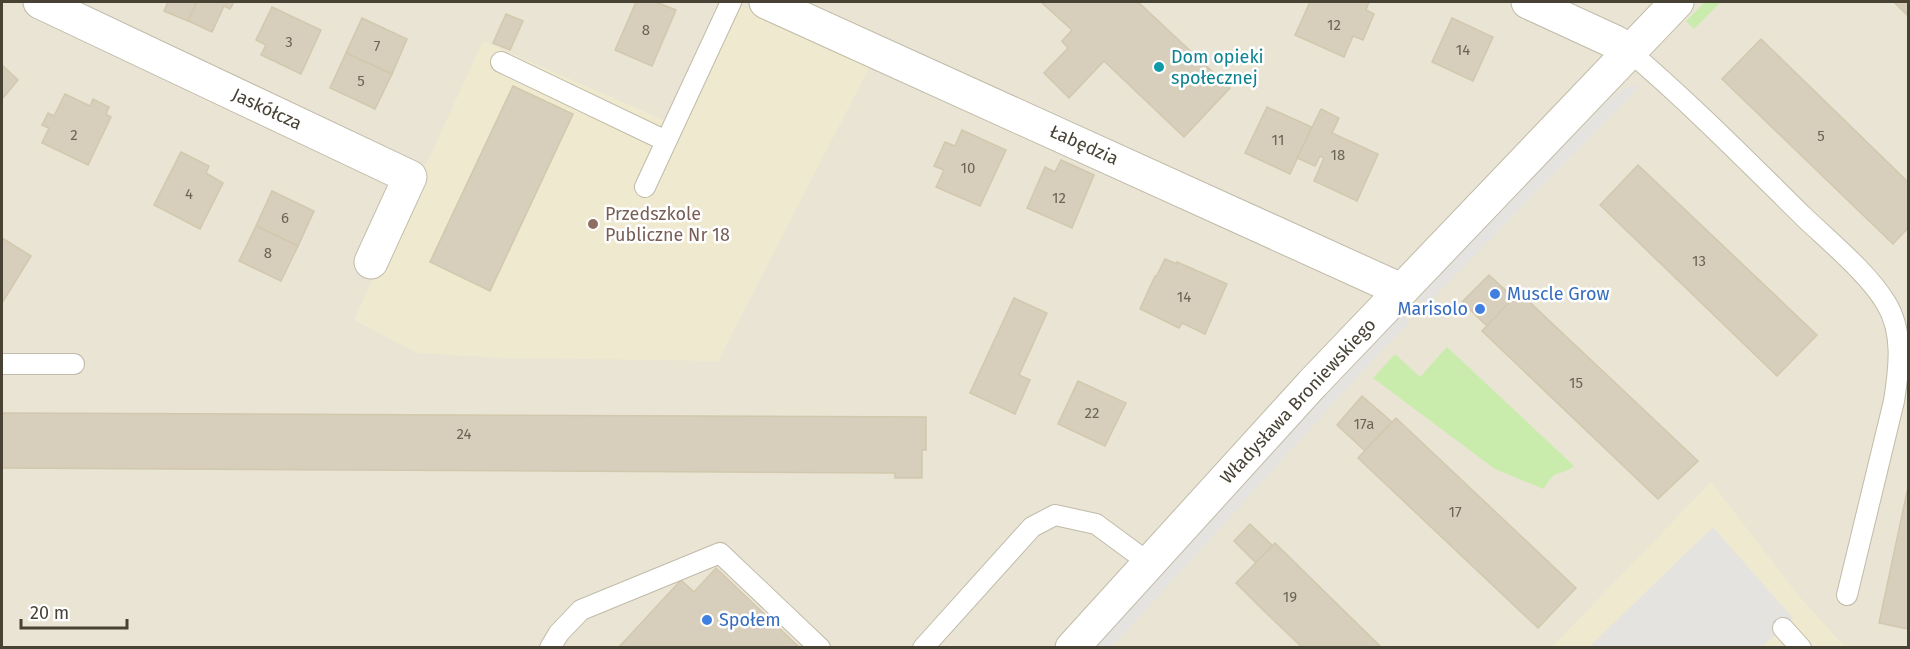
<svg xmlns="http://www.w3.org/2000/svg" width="1910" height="649" font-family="'Fira Sans',sans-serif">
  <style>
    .residential { fill: #e9e4d4 }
    .education { fill: #efe9cf }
    .green { fill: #c9ecac }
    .parking { fill: #e5e3df }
    .building { fill: #d7cfbb; stroke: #d2c8ad; stroke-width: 1.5 }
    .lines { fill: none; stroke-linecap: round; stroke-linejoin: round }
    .lane-casing { stroke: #c1bba8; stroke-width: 22 }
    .street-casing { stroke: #c1bba8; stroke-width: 35 }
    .lane { stroke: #fff; stroke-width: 20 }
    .street { stroke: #fff; stroke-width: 33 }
    .culture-dot { fill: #0f9aa8; stroke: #fff; stroke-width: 2 }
    .education-dot { fill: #8d6e63; stroke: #fff; stroke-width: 2 }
    .shop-dot { fill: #3f7fe0; stroke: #fff; stroke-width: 2 }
    .labels { text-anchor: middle; stroke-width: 5; stroke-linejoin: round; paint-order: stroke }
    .number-label { font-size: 15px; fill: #6c6556 }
    .culture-label { font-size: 18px; fill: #0d838f; stroke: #fff; text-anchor: start }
    .street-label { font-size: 18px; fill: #484235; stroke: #fff }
    .education-label { font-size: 18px; fill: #785e54; stroke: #fff; text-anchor: start }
    .shop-label { font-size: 18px; fill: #366cbe; stroke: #fff; text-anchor: start }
  </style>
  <rect width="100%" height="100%" fill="#f4f2e6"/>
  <rect class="residential" x="2" y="2" width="1906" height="645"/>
  <g class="education">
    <polygon points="739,5 870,66 718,361 502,358 417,353 354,320 483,41 682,128"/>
    <polygon points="1711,482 1799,596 1845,647 1551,648"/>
  </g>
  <g class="green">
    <polygon points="1705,2 1721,2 1694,29 1686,21"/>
    <path d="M1447,347l127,119c-15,12 -18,0 -30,23l-49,-20 -122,-91 22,-24 25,23z"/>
  </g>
  <g class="parking">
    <polygon points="1641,85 1425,306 1416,297 1608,101 1625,88"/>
    <polygon points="1400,313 1410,322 1360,374 1112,647 1095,648 1171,562"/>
    <polygon points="1713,527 1793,618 1783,628 1762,647 1588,648"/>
  </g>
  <g class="building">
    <polygon points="168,2 197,2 188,21 164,11"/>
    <polygon points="197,2 234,2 230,9 224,6 212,32 188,21"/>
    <polygon points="636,2 656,2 676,10 652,66 615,50"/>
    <polygon points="1041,2 1138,2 1230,88 1184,137 1104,61 1069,98 1044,73 1068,48 1062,41 1072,30"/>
    <polygon points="1310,2 1369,2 1366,10 1374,14 1363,40 1353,36 1344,57 1295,35"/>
    <polygon points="1894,2 1908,2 1908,16"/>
    <polygon points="272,7 321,30 301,74 261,55 266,45 256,40"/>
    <polygon points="506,14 523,21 510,50 493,43"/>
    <polygon points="362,18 407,39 392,74 346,53"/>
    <polygon points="1452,18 1493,37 1473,81 1432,62"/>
    <polygon points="1761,39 1908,182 1908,228 1893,244 1722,79"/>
    <polygon points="346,53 392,74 375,109 330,88"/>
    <polygon points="2,65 18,80 3,98 2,97"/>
    <polygon points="513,86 573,114 490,291 430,262"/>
    <polygon points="65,94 90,106 93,99 109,107 106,114 111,117 88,165 42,143 49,128 42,125 48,113 54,116"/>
    <polygon points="1267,107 1312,127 1290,174 1245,153"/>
    <polygon points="1321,109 1339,118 1332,133 1378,154 1357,201 1314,181 1324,158 1320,156 1315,166 1297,158"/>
    <polygon points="962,130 1006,150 980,206 936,187 944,170 934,166 945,142 955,146"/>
    <polygon points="181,152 209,166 206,173 223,183 200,229 154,205"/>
    <polygon points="1061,160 1094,175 1072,228 1027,208 1045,167 1055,172"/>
    <polygon points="1638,165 1817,335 1777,376 1600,205"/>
    <polygon points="272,191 314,211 298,246 256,226"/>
    <polygon points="256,226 298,246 281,281 239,261"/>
    <polygon points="2,238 31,256 2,303"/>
    <polygon points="1165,259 1177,264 1177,262 1227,284 1205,334 1182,323 1179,328 1140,309 1155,276 1156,277"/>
    <polygon points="1489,275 1514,298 1487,326 1462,302"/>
    <polygon points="1519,292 1698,461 1658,499 1482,331"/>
    <polygon points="1014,298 1047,313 1019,375 1030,380 1015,414 970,393"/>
    <polygon points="1078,381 1126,403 1105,446 1058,424"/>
    <polygon points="1362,396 1392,422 1365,451 1337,425"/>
    <polygon points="2,413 926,417 926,450 922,450 922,478 895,478 895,473 2,468"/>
    <polygon points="1396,418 1576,588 1538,628 1358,458"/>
    <polygon points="1908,487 1908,629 1879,623"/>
    <polygon points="1250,524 1273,546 1256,563 1234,541"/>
    <polygon points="1275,543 1382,648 1303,648 1264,611 1236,583"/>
    <polygon points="716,568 800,648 618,648 681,580 694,592"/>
  </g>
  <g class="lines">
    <g class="lane-casing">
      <g id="lane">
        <path d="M1629,51c61,52 118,110 175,166 26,25 64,56 82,86 18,29 13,66 8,98l-47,194"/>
        <polyline points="501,62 666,141"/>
        <polyline points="645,187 731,2"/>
        <polyline points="2,364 74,364"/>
        <polyline points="1783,628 1801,648"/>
        <polyline points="550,648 559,633 581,610 720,553 820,648"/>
        <polyline points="923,648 1032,527 1055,515 1096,524 1149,563"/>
      </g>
    </g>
    <g class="street-casing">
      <g id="street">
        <polyline points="40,2 410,177 371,262"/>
        <polyline points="766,2 1401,290"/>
        <polyline points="1528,2 1615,42 1629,51"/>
        <polyline points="1072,648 1312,384 1677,2"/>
      </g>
    </g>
    <use href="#lane" class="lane"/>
    <use href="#street" class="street"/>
  </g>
  <circle class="culture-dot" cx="1159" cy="67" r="6"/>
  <circle class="education-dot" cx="593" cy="224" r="6"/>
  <g class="shop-dot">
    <circle cx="1495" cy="294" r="6"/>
    <circle cx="1480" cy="309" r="6"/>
    <circle cx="707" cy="620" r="6"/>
  </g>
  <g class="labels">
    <g class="number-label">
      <text x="1334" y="30">12</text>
      <text x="646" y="35">8</text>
      <text x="289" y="47">3</text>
      <text x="377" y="51">7</text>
      <text x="1463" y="55">14</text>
      <text x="361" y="86">5</text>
      <text x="74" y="140">2</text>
      <text x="1821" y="141">5</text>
      <text x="1278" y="145">11</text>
      <text x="1338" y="160">18</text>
      <text x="968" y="173">10</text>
      <text x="189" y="199">4</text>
      <text x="1059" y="203">12</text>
      <text x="285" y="223">6</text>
      <text x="268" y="258">8</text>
      <text x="1699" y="266">13</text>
      <text x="1184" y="302">14</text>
      <text x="1576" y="388">15</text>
      <text x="1092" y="418">22</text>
      <text x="1364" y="429">17a</text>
      <text x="464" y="439">24</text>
      <text x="1455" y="517">17</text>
      <text x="1290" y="602">19</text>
    </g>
    <g class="culture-label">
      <text x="1171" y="63">Dom opieki<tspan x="1171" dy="21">społecznej</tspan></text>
    </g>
    <g class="street-label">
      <text transform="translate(267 109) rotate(25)" y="6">Jaskółcza</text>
      <text transform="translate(1084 145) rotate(24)" y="6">Łabędzia</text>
      <text transform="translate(1298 401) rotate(-47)" y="6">Władysława Broniewskiego</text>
    </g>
    <g class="education-label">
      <text x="605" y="220">Przedszkole<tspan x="605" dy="21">Publiczne Nr 18</tspan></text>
    </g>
    <g class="shop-label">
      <text x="1507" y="300">Muscle Grow</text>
      <text x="1468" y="315" text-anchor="end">Marisolo</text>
      <text x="719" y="626">Społem</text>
    </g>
  </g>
  <rect width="1910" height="649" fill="none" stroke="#484235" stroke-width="6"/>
  <path d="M21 619v9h106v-9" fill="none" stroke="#484235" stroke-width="3"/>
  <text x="30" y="619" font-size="18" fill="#484235" stroke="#ffffff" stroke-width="4.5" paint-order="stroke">20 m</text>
</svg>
